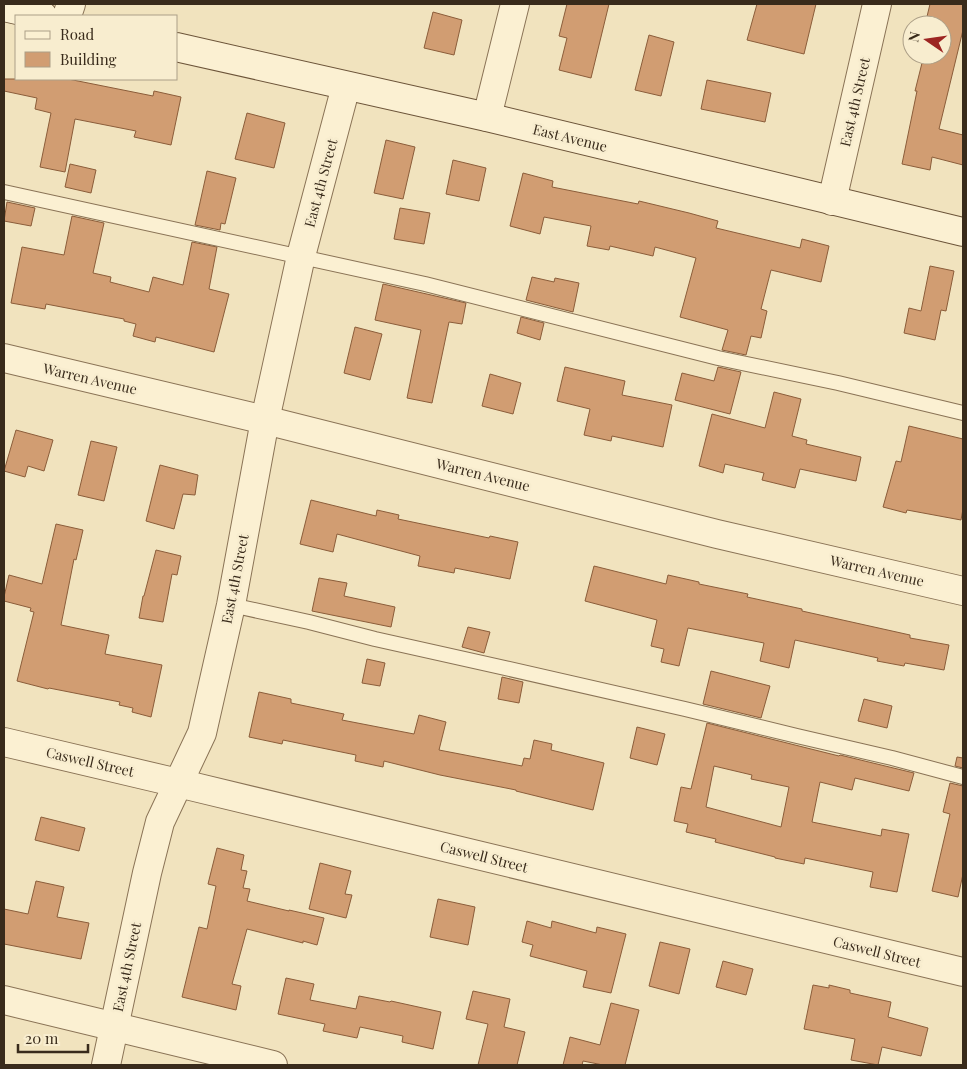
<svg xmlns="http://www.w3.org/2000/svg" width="967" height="1069" font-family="'Playfair Display',serif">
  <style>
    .building { fill: #d19d72; stroke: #8b5d3a; fill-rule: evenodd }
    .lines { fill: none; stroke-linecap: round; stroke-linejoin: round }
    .lane-casing { stroke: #8a7356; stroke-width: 16 }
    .street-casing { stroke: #8a7356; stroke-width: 30 }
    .secondary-casing { stroke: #6c5439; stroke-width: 30 }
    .lane { stroke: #fbf0d2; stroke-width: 14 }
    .street { stroke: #fbf0d2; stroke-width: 28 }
    .secondary { stroke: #fbf0d2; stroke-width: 28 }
    .labels { text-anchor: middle; stroke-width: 5; stroke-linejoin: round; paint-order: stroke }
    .street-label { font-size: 14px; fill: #392b1b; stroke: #f8edcf }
  </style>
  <rect width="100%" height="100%" fill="#f1e3be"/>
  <g class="building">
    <polygon points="567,4 609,4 591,78 559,70 567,38 559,36"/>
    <polygon points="757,4 816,4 804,54 747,40"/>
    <polygon points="930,4 963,4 963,30 939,129 963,135 963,165 932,157 930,170 902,164 917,91 915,91 924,55 942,55 942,25 925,25"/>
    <polygon points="433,12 462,20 454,55 424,48"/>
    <polygon points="649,35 674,42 661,96 635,90"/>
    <polygon points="4,79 68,79 153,96 154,91 181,97 171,145 134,137 136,131 75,119 65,172 40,167 51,113 35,109 37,98 4,91"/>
    <polygon points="707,80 771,93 765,122 701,109"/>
    <polygon points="247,113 285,123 274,168 235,159"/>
    <polygon points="386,140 415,147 403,199 374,193"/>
    <polygon points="453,160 486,168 479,201 446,194"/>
    <polygon points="70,164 96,170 91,193 65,187"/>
    <polygon points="207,171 236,178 225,224 221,223 220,230 195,225"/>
    <polygon points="523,173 553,181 552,187 638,204 639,201 689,213 718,221 716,228 800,248 802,239 829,246 821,282 771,270 761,309 767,311 761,338 751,336 746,355 722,350 728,330 680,317 696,258 655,247 653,256 610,246 609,250 587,246 591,226 544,217 540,234 510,226"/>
    <polygon points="7,202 35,208 31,226 4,221"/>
    <polygon points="400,208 430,213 424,244 394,239"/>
    <polygon points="72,216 104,223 93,273 111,277 110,282 149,292 153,277 183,285 192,242 217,247 209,289 229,294 214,352 156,337 155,342 133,336 136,324 124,321 124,319 46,304 45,309 11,303 22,247 64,255"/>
    <polygon points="930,266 954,271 946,311 941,310 935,340 904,333 909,308 921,311"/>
    <polygon points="532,277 554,282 555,278 579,283 573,312 526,300"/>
    <polygon points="383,284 466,303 462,324 449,322 432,403 407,398 421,330 375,320"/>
    <polygon points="521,317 544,323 540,340 517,333"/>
    <polygon points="355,327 382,334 370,380 344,373"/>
    <polygon points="565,367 625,381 622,395 672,405 663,447 612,436 611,441 584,435 590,409 557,401"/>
    <polygon points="718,367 741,372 730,414 675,400 682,373 714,381"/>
    <polygon points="490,374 521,383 513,414 482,406"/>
    <polygon points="774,392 801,399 792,436 807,440 806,444 861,457 856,481 800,469 795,488 762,480 764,473 725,464 723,473 699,466 712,414 765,428"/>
    <polygon points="909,426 963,439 963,509 961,520 907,510 906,513 883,507 896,461 901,462"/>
    <polygon points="16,430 53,440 44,471 28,466 25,477 4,471"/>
    <polygon points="91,441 117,447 104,501 78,495"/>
    <polygon points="160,465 198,475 195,495 183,494 174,529 146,521"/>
    <polygon points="311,500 376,516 377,510 399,515 398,519 489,538 490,536 518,542 510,579 455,568 454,573 418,566 420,556 337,534 333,552 300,544"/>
    <polygon points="56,524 83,530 76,560 74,559 61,625 109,635 105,654 162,665 151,717 132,712 133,708 119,705 120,702 49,688 48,689 17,681 34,612 30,611 31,608 4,601 4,597 9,575 42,584"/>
    <polygon points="156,550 181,556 177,575 172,574 163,622 139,618 143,596 144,596"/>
    <polygon points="594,566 666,584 668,575 699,582 699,584 748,594 747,597 802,609 802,611 910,635 910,638 949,645 944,670 905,663 904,666 877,661 878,658 795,640 789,668 760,661 764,643 688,628 679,666 661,662 664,649 651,646 657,620 585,601"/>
    <polygon points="319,578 347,583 344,596 395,607 391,627 312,611"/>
    <polygon points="468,627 490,632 484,653 462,647"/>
    <polygon points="367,659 385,663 380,686 362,683"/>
    <polygon points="711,671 770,686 761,718 703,704"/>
    <polygon points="502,677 523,682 519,703 498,699"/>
    <polygon points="259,692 291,699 291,703 344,714 342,720 414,734 419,715 446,722 439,750 522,766 524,758 530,759 534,740 552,744 551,750 604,763 593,810 516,791 516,790 440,775 384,761 383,767 355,761 356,755 283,740 282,744 249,737"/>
    <polygon points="864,699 892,706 887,728 858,721"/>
    <path d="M707,723l132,33 1,-1 74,18 -5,18 -54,-13 -3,12 -32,-8 -8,40 69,14 1,-7 27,5 -12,58 -27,-5 3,-15 -68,-14 -1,6 -29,-6v-1l-60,-15 1,-3 -30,-7 2,-8 -14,-3 7,-34 10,2zM714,766l38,9 -1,4 38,8 -8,40 -75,-20z"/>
    <polygon points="637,727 665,734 657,765 630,758"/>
    <polygon points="957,757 963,758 963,768 955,766"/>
    <polygon points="950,783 963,786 963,874 958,897 932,891 950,814 943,812"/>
    <polygon points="41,817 85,828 79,851 35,840"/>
    <polygon points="217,848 244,855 241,870 247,871 243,888 250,889 247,901 289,911 289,910 324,918 317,945 303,941 303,943 247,929 232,984 241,986 236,1010 182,997 199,927 207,929 216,886 208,884"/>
    <polygon points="320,863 351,871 345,894 352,895 346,918 309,909"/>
    <polygon points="36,881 64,887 57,917 89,923 81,959 4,944 4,909 28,914"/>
    <polygon points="438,899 475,907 468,945 430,937"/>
    <polygon points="527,921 551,928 552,921 596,933 597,927 626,934 611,993 583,987 587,971 530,956 533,945 522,942"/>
    <polygon points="660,942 690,949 679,994 649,986"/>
    <polygon points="723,961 753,969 746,995 716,987"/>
    <polygon points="286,978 314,984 310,1000 356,1009 359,996 390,1002 391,1001 441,1012 433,1049 402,1042 403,1036 360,1027 357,1038 323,1031 325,1024 278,1014"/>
    <polygon points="813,985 829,988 829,985 850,990 850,993 891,1002 888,1017 928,1028 921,1056 882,1047 878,1065 851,1060 855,1039 804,1029"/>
    <polygon points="473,991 510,999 504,1027 525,1032 517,1065 478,1065 488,1024 466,1019"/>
    <polygon points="611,1003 639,1010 625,1065 603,1065 583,1061 582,1065 563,1065 570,1037 600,1045"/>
  </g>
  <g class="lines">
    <g class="lane-casing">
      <g id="lane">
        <polyline points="4,192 425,284 718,358 838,383 963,413"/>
        <polyline points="231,605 309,622 375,639 505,668 685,709 797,736 892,758 963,777"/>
      </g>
    </g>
    <g class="street-casing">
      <g id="street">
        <polyline points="67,16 71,4"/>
        <polyline points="487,117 515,4"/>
        <polyline points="832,201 877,4"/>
        <polyline points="4,358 265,420 717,534 963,591"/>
        <polyline points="4,742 178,783 963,972"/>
        <polyline points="4,1000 273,1065"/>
        <polyline points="106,1065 147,873 160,822 202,733 231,605 265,420 301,256 346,86"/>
      </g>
    </g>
    <g class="secondary-casing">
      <g id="secondary">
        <polyline points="4,7 43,16"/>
        <polyline points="176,47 487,117 963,232"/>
      </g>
    </g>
    <use href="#lane" class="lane"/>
    <use href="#street" class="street"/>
    <use href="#secondary" class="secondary"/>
  </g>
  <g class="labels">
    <g class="street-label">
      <text transform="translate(855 102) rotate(-77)" y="5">East 4th Street</text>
      <text transform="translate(570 138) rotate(14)" y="5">East Avenue</text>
      <text transform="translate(321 183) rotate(-75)" y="5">East 4th Street</text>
      <text transform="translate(90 379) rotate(13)" y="5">Warren Avenue</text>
      <text transform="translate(483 475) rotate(14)" y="5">Warren Avenue</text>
      <text transform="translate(877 571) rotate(13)" y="5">Warren Avenue</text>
      <text transform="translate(235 579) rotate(-79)" y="5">East 4th Street</text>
      <text transform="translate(90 762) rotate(13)" y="5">Caswell Street</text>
      <text transform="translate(484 857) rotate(14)" y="5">Caswell Street</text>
      <text transform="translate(877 952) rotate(14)" y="5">Caswell Street</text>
      <text transform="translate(127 967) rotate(-78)" y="5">East 4th Street</text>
    </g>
  </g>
  <rect width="967" height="1069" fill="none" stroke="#392b1b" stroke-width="10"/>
  <rect x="15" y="15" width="162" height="65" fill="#f8edcf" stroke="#ac9f87"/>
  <rect x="25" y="31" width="25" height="8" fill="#fbf0d2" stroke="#ac9f87"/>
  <text x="60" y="40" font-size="15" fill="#392b1b">Road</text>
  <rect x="25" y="52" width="25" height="15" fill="#d19d72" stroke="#ac9f87"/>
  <text x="60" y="65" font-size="15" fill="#392b1b">Building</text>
  <g transform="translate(927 40) rotate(283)"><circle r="24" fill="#f8edcf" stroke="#ac9f87"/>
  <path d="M0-4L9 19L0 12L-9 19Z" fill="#9d2522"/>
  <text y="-8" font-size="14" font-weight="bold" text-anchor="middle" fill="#392b1b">N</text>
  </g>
  <path d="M18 1044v8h70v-8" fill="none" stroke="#392b1b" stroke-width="2.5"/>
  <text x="25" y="1044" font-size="15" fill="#392b1b" stroke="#f8edcf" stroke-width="4" paint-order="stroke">20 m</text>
</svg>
